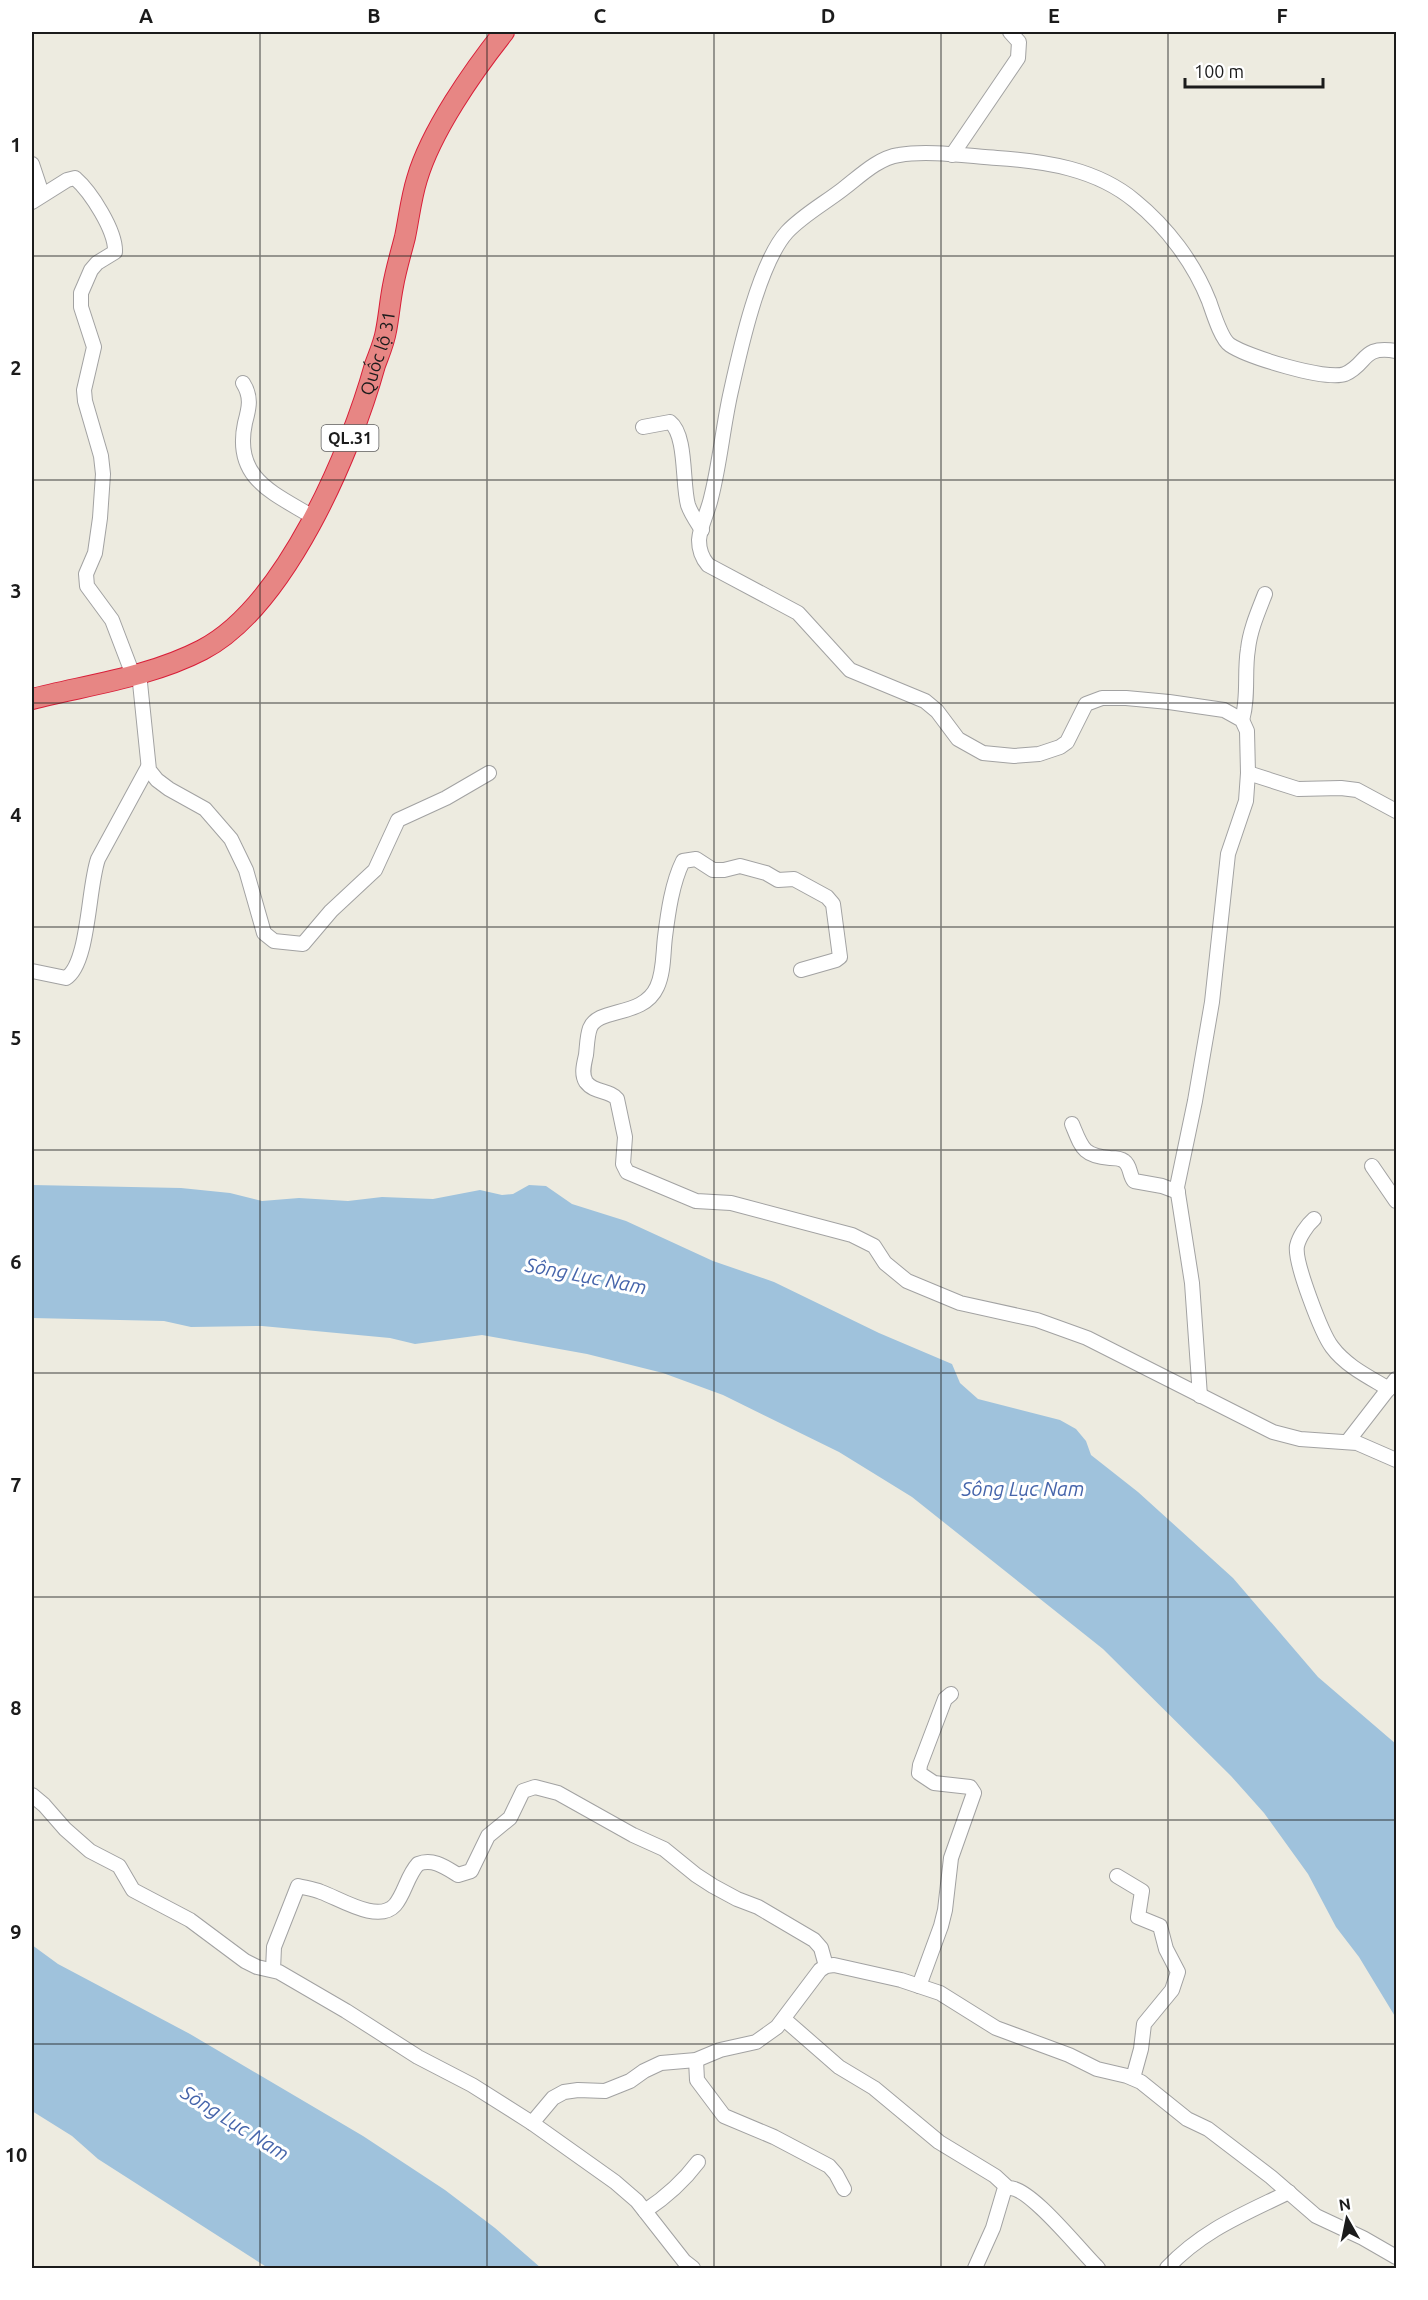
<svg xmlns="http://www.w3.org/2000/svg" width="1428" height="2300" font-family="Ubuntu,sans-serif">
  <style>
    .water { fill: #9fc2dc }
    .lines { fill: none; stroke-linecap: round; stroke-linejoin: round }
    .minor-casing { stroke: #a2a2a2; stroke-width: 16 }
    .highway-casing { stroke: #d81f39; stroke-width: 22 }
    .minor { stroke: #fff; stroke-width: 14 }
    .highway { stroke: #e78684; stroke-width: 20 }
    .grid { fill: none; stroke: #1b1b1b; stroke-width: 1.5; stroke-opacity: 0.55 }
    .labels { text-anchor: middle; stroke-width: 6; stroke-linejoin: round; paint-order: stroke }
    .shield { fill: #fff; stroke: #5f5f5f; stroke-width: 1.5 }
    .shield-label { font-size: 16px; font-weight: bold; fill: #1b1b1b }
    .street-label { font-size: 18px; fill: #1b1b1b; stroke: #fff }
    .water-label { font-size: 20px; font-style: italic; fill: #4665ab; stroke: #fff }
    .neatline { fill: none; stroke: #1b1b1b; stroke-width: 2 }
    .grid-label { font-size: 20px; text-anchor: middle; font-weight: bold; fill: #1b1b1b }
  </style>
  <rect width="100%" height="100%" fill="#edebe0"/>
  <g class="water">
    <polygon points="32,1185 181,1188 230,1193 262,1201 299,1198 348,1201 382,1197 433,1199 480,1190 502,1195 513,1194 529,1185 546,1186 572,1204 626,1221 713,1261 774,1282 879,1333 952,1364 960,1383 978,1399 1060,1420 1076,1429 1086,1441 1091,1455 1138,1492 1233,1578 1318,1677 1396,1744 1396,2018 1359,1957 1336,1927 1308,1874 1264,1813 1231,1776 1103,1649 912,1497 839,1452 723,1395 663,1373 587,1354 482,1335 415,1344 390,1338 262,1326 191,1327 164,1321 32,1318"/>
    <polygon points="32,1945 58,1964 190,2034 363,2136 445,2190 495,2228 541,2268 268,2268 98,2159 72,2136 32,2111"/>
  </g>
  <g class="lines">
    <g class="minor-casing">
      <g id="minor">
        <polyline points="952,155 1018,58 1019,42 1010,32"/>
        <polyline points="32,164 42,194"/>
        <path d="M32,202l35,-22 8,-2c16,14 41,53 40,74l-18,11 -6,7 -10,23v14l13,40 -10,43 1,11 16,55 2,18 -3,44 -5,35 -9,21 1,12 25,34 21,55"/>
        <path d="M243,383c9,14 6,25 2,40 -12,56 29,70 68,94"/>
        <path d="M643,427l27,-5c17,13 12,62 18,83 3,9 9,17 14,25"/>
        <polyline points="139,673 149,770 157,780 169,789 205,809 231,839 246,870 264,933 274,941 303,944 331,911 375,870 398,820 446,798 489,773"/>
        <path d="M1242,720c7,-23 2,-48 6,-71 2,-19 10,-37 17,-55"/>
        <polyline points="1248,773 1298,789 1341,788 1357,790 1396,811"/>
        <path d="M801,970l35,-10 4,-3 -7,-53 -6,-7 -33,-18 -16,1 -12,-7 -26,-7 -16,4h-11l-17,-11 -13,2c-11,22 -15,52 -18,76 -2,16 -1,35 -8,50 -14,31 -59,20 -67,41 -3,8 -3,19 -4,27 -2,9 -5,19 0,27 8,11 24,8 31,17l8,38 -2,27 4,8 69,29 35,2 121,32 22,11 11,17 22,18 53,22 77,17 50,18 186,94 27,7 57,4 39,17"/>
        <path d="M32,971l34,7c23,-14 22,-91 32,-119l50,-92"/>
        <path d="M1072,1124c10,24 11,32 38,34 4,0 10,0 14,3 7,5 5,14 10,20l28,5 16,6"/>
        <polyline points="1372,1166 1396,1201"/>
        <path d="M1314,1219c-7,6 -15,18 -17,27 -3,16 25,88 35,101 14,19 37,30 57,42"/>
        <path d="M1200,1396l-8,-113 -15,-96 18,-86 17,-99 16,-148 18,-53 2,-28 -1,-42 -5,-11 -18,-10 -55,-8 -43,-4h-24l-16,6 -19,38 -7,5 -21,7 -25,2 -31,-3 -25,-14 -21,-28 -12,-10 -75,-31 -52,-57 -90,-48c-6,-7 -9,-15 -9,-25 1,-14 9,-28 12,-42 9,-35 12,-72 20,-107 9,-41 28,-128 56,-159 16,-17 38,-29 56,-43 17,-13 35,-31 56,-34 29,-5 68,1 98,3 48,3 100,11 138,43 32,26 59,62 74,100 4,11 12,38 21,44 18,12 96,36 115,29 23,-10 16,-29 51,-23"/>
        <polyline points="1348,1441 1396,1379"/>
        <polyline points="32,1795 44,1805 65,1829 90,1851 119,1866 133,1890 190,1920 245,1961 257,1967 279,1972 346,2011 418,2057 472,2085 532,2123 615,2182 637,2201 684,2261 693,2268"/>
        <polyline points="1117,1876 1142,1891 1138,1917 1160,1926 1166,1949 1178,1972 1172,1990 1144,2024 1141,2049 1133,2078"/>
        <path d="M273,1970l1,-23 24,-61c8,2 16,3 23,6 18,6 57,32 74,13 10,-12 12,-29 23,-41 15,-6 27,3 40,11l13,-4 17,-35 22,-18 13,-27 12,-4 23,6 75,42 31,14 32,26 17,11 24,13 21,8 56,33 7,8 5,18"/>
        <polyline points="919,1986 941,1926 945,1910 951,1858 974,1793 970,1787 934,1783 919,1773 920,1765 945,1699 951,1694"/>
        <path d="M784,2019l55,48 35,21 65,54 56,34 13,12c21,-3 74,65 90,80"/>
        <polyline points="696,2060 697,2080 724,2116 774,2137 829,2166 836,2174 844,2189"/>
        <polyline points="532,2123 553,2098 564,2092 578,2090 605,2091 630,2081 644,2071 661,2063 696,2060 720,2050 756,2042 777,2027 820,1970 826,1966 834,1965 901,1980 940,1993 996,2028 1069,2055 1097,2069 1127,2076 1141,2082 1187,2119 1208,2129 1271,2177 1316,2216 1363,2238 1396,2257"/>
        <path d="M645,2211c21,-14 38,-29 53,-49"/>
        <polyline points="975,2268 993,2228 1004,2191 1008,2188"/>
        <path d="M1167,2268c36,-38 75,-53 122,-76"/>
      </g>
    </g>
    <g class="highway-casing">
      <g id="highway">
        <path id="s1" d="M32,699c55,-14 118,-22 170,-49 83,-43 149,-198 173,-285 4,-11 9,-22 11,-34 3,-15 4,-30 7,-45 3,-17 8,-33 12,-49 4,-19 6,-39 12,-58 14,-48 56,-108 87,-147"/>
      </g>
    </g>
    <use href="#minor" class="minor"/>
    <use href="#highway" class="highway"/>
  </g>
  <path class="grid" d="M260,32v2236M487,32v2236M714,32v2236M941,32v2236M1168,32v2236M32,256h1364M32,480h1364M32,703h1364M32,927h1364M32,1150h1364M32,1373h1364M32,1597h1364M32,1820h1364M32,2044h1364"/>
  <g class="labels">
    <rect class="shield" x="321.5" y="425" width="57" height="26" rx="4.5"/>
    <g class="shield-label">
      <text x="350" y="444">QL.31</text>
    </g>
    <g class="street-label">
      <text dy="6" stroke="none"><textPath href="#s1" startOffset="530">Quốc lộ 31</textPath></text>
    </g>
    <g class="water-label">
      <text transform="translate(586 1276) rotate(11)" y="7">Sông Lục Nam</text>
      <text x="1023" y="1496">Sông Lục Nam</text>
      <text transform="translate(235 2123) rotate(32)" y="7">Sông Lục Nam</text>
    </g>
  </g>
  <rect width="1428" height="2300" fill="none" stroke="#ffffff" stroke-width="66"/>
  <g transform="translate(1347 2219) rotate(351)" stroke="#ffffff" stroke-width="4.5" paint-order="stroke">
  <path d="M0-4.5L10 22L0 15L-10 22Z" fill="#1b1b1b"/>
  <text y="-9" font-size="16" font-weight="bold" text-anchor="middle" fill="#1b1b1b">N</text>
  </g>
  <path d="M1185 78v9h138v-9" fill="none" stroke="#1b1b1b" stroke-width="3"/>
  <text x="1194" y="78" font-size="18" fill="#1b1b1b" stroke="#ffffff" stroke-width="4.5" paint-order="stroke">100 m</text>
  <rect x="33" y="33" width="1362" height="2234" class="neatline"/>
  <g class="grid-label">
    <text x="146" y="23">A</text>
    <text x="374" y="23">B</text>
    <text x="600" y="23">C</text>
    <text x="828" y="23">D</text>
    <text x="1054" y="23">E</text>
    <text x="1282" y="23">F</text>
    <text x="16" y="152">1</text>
    <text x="16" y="375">2</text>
    <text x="16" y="598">3</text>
    <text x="16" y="822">4</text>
    <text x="16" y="1045">5</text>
    <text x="16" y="1269">6</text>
    <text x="16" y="1492">7</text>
    <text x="16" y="1715">8</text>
    <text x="16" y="1939">9</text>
    <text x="16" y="2162">10</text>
  </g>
</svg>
